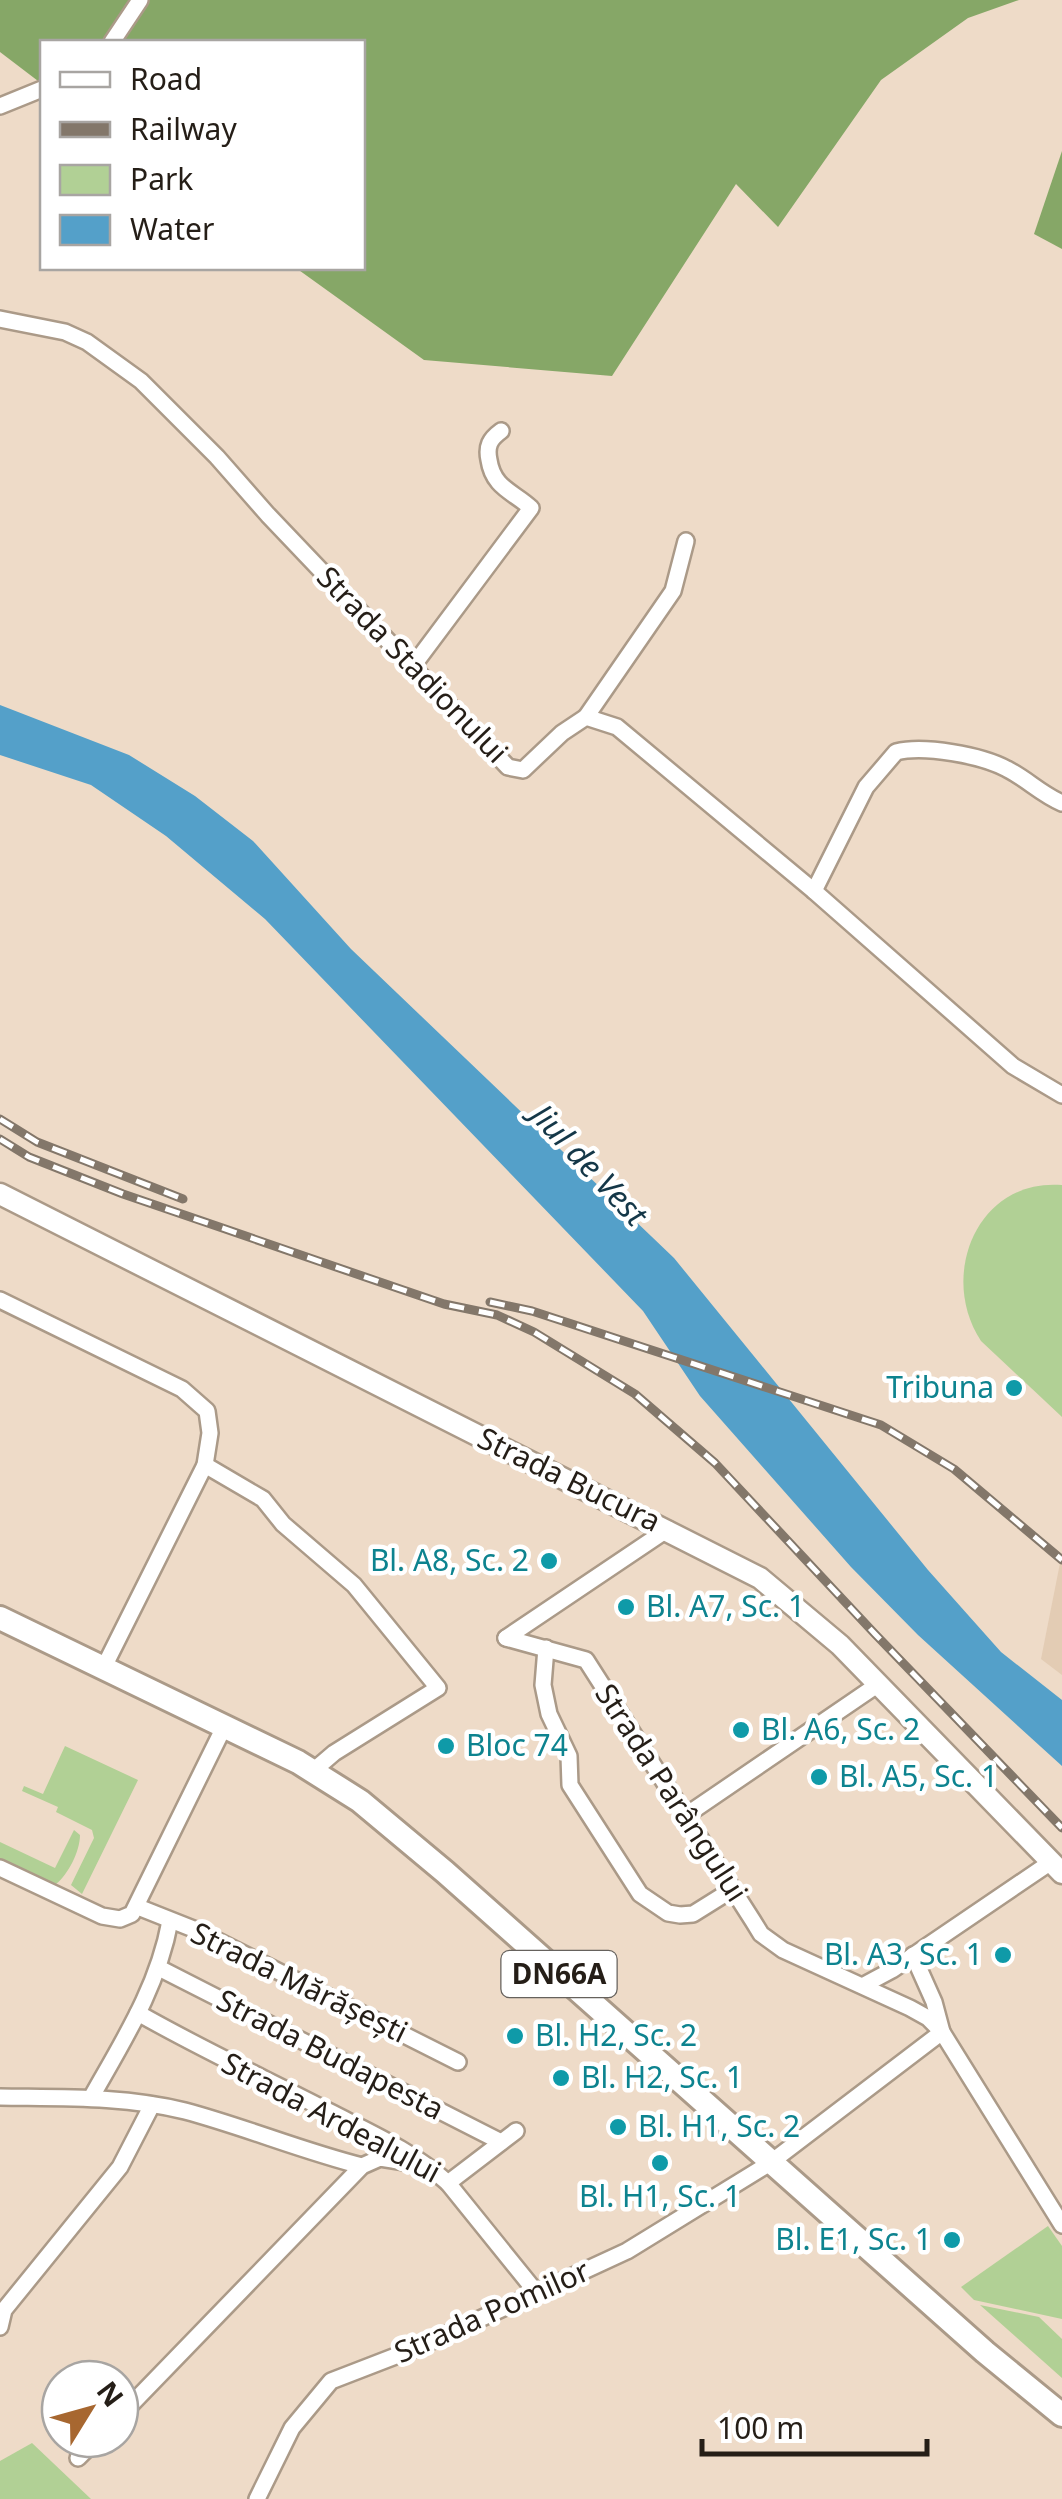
<svg xmlns="http://www.w3.org/2000/svg" width="1062" height="2499" font-family="'Noto Sans',sans-serif">
  <style>
    .built { fill: #e3ccb4 }
    .green { fill: #b1d095 }
    .forest { fill: #86a767 }
    .water { fill: #54a0c9 }
    .lines { fill: none; stroke-linecap: round; stroke-linejoin: round }
    .minor-casing { stroke: #ab9a88; stroke-width: 20 }
    .secondary-casing { stroke: #ab9a88; stroke-width: 25 }
    .primary-casing { stroke: #ab9a88; stroke-width: 28 }
    .minor { stroke: #fff; stroke-width: 15 }
    .secondary { stroke: #fff; stroke-width: 20 }
    .primary { stroke: #fff; stroke-width: 22 }
    .rail-casing { stroke: #83776a; stroke-width: 9 }
    .rail { stroke: #fff; stroke-width: 5; stroke-dasharray: 15; stroke-linecap: butt }
    .culture-dot { fill: #0f9aa8; stroke: #fff; stroke-width: 4 }
    .labels { text-anchor: middle; stroke-width: 9; stroke-linejoin: round; paint-order: stroke }
    .shield { fill: #fff; stroke: #66625d; stroke-width: 2.5 }
    .shield-label { font-size: 28px; font-weight: bold; fill: #251e17 }
    .street-label { font-size: 30px; fill: #251e17; stroke: #fff }
    .culture-label { font-size: 30px; fill: #0d838f; stroke: #fff; text-anchor: start }
    .water-label { font-size: 32px; font-style: italic; fill: #143748; stroke: #fff }
  </style>
  <rect width="100%" height="100%" fill="#eedbc8"/>
  <polygon class="built" points="1062,1553 1062,1675 1041,1659"/>
  <g class="green">
    <path d="M1062,1185v232l-81,-76c-43,-65 -4,-163 81,-156z"/>
    <polygon points="65,1746 138,1780 82,1894 71,1885 94,1838 92,1830 56,1812 58,1807 22,1791 24,1786 43,1794"/>
    <path d="M74,1830l6,5c0,16 -12,40 -24,49l-56,-24v-18l55,26z"/>
    <polygon points="1048,2226 1062,2246 1062,2319 974,2300 961,2287"/>
    <polygon points="980,2305 1039,2317 1062,2339 1062,2378"/>
    <polygon points="32,2443 91,2499 0,2499 0,2461"/>
  </g>
  <g class="forest">
    <polygon points="0,0 1019,0 968,18 881,80 778,227 736,184 612,376 424,360 296,268 362,268 362,42 42,42 42,84 0,52"/>
    <polygon points="1062,151 1062,249 1034,234"/>
  </g>
  <polygon class="water" points="0,705 129,755 195,796 253,841 351,949 674,1258 928,1570 1001,1652 1062,1700 1062,1766 918,1635 851,1567 700,1396 643,1311 265,919 166,836 91,785 0,755"/>
  <g class="lines">
    <g class="minor-casing">
      <g id="minor">
        <polyline points="112,42 140,0"/>
        <polyline points="0,106 42,89"/>
        <polyline points="0,319 65,332 87,342 141,381 217,457 268,515 508,767 523,770 562,733 586,717 617,727 814,891 1013,1066 1062,1095"/>
        <path d="M413,666l118,-158c-17,-16 -38,-20 -42,-48 -3,-14 1,-21 12,-29"/>
        <polyline points="586,717 673,591 686,541"/>
        <path d="M814,891l52,-104 30,-35c28,-7 85,3 111,17 20,10 34,25 55,34"/>
        <polyline points="0,1300 182,1389 207,1411 210,1433 205,1465 104,1667"/>
        <polyline points="205,1465 263,1499 283,1524 354,1585 438,1688 334,1753 313,1771"/>
        <polyline points="506,1638 586,1660 753,1921 761,1934 783,1950 910,2008 928,2018 942,2032 1062,2225"/>
        <polyline points="506,1638 668,1529"/>
        <polyline points="546,1648 543,1685 549,1714 569,1756 570,1785 640,1894 668,1913 680,1915 693,1914 733,1889"/>
        <polyline points="685,1816 877,1685"/>
        <polyline points="0,1868 102,1916 120,1919 132,1914 225,1725"/>
        <polyline points="138,1907 196,1930 458,2062"/>
        <polyline points="159,1968 501,2142"/>
        <polyline points="864,1985 892,1970 1051,1862"/>
        <path d="M138,2013c63,36 128,66 192,99 41,21 84,40 118,71l68,-52"/>
        <path d="M0,2097c62,1 124,-1 185,14 60,16 117,40 177,55"/>
        <path d="M91,2098c32,-57 67,-111 79,-177"/>
        <polyline points="448,2183 536,2292"/>
        <polyline points="0,2327 4,2310 120,2167 152,2105"/>
        <polyline points="120,2416 362,2166 380,2158 418,2164"/>
        <polyline points="78,2458 97,2439"/>
        <polyline points="257,2499 292,2428 331,2381 419,2347 627,2251 770,2163 942,2032 934,2002 913,1955"/>
      </g>
    </g>
    <g class="secondary-casing">
      <polyline id="secondary" points="0,1194 760,1578 840,1645 1062,1873"/>
    </g>
    <g class="primary-casing">
      <polyline id="primary" points="0,1618 298,1762 360,1801 445,1872 985,2352 1062,2415"/>
    </g>
    <use href="#minor" class="minor"/>
    <use href="#secondary" class="secondary"/>
    <use href="#primary" class="primary"/>
    <g class="rail-casing">
      <g id="rail">
        <polyline points="0,1119 37,1142 183,1199"/>
        <polyline points="0,1139 29,1157 123,1194 444,1304 497,1315 534,1332 635,1394 715,1463 875,1634 1062,1828"/>
        <polyline points="490,1302 532,1311 881,1425 954,1469 1062,1560"/>
      </g>
    </g>
    <use href="#rail" class="rail"/>
  </g>
  <g class="culture-dot">
    <circle cx="1014" cy="1388" r="10"/>
    <circle cx="549" cy="1561" r="10"/>
    <circle cx="626" cy="1607" r="10"/>
    <circle cx="741" cy="1730" r="10"/>
    <circle cx="446" cy="1746" r="10"/>
    <circle cx="819" cy="1777" r="10"/>
    <circle cx="1003" cy="1955" r="10"/>
    <circle cx="515" cy="2036" r="10"/>
    <circle cx="561" cy="2078" r="10"/>
    <circle cx="618" cy="2127" r="10"/>
    <circle cx="660" cy="2163" r="10"/>
    <circle cx="952" cy="2240" r="10"/>
  </g>
  <g class="labels">
    <rect class="shield" x="501.5" y="1951" width="115" height="46" rx="8"/>
    <g class="shield-label">
      <text x="559" y="1984">DN66A</text>
    </g>
    <g class="street-label">
      <text transform="translate(412 665) rotate(46)" y="10">Strada Stadionului</text>
      <text transform="translate(569 1480) rotate(26)" y="10">Strada Bucura</text>
      <text transform="translate(671 1793) rotate(57)" y="10">Strada Parângului</text>
      <text transform="translate(299 1983) rotate(26)" y="10">Strada Mărășești</text>
      <text transform="translate(330 2055) rotate(27)" y="10">Strada Budapesta</text>
      <text transform="translate(331 2118) rotate(28)" y="10">Strada Ardealului</text>
      <text transform="translate(492 2312) rotate(-24)" y="10">Strada Pomilor</text>
    </g>
    <g class="culture-label">
      <text x="994" y="1398" text-anchor="end">Tribuna</text>
      <text x="529" y="1571" text-anchor="end">Bl. A8, Sc. 2</text>
      <text x="646" y="1617">Bl. A7, Sc. 1</text>
      <text x="761" y="1740">Bl. A6, Sc. 2</text>
      <text x="466" y="1756">Bloc 74</text>
      <text x="839" y="1787">Bl. A5, Sc. 1</text>
      <text x="983" y="1965" text-anchor="end">Bl. A3, Sc. 1</text>
      <text x="535" y="2046">Bl. H2, Sc. 2</text>
      <text x="581" y="2088">Bl. H2, Sc. 1</text>
      <text x="638" y="2137">Bl. H1, Sc. 2</text>
      <text x="660" y="2207" text-anchor="middle">Bl. H1, Sc. 1</text>
      <text x="932" y="2250" text-anchor="end">Bl. E1, Sc. 1</text>
    </g>
    <g class="water-label">
      <text transform="translate(589 1165) rotate(47)" y="11">Jiul de Vest</text>
    </g>
  </g>
  <rect x="40" y="40" width="325" height="230" fill="#ffffff" stroke="#a8a5a2" stroke-width="2.5"/>
  <rect x="60" y="72" width="50" height="15" fill="#ffffff" stroke="#a8a5a2" stroke-width="2.5"/>
  <text x="130" y="90" font-size="30" fill="#251e17">Road</text>
  <rect x="60" y="122" width="50" height="15" fill="#83776a" stroke="#a8a5a2" stroke-width="2.5"/>
  <text x="130" y="140" font-size="30" fill="#251e17">Railway</text>
  <rect x="60" y="165" width="50" height="30" fill="#b1d095" stroke="#a8a5a2" stroke-width="2.5"/>
  <text x="130" y="190" font-size="30" fill="#251e17">Park</text>
  <rect x="60" y="215" width="50" height="30" fill="#54a0c9" stroke="#a8a5a2" stroke-width="2.5"/>
  <text x="130" y="240" font-size="30" fill="#251e17">Water</text>
  <g transform="translate(90 2409) rotate(53)"><circle r="48" fill="#ffffff" stroke="#a8a5a2" stroke-width="2.5"/>
  <path d="M0-8L18 38L0 25L-18 38Z" fill="#a76730"/>
  <text y="-15" font-size="28" font-weight="bold" text-anchor="middle" fill="#251e17">N</text>
  </g>
  <path d="M702 2439v15h225v-15" fill="none" stroke="#251e17" stroke-width="5"/>
  <text x="717" y="2439" font-size="30" fill="#251e17" stroke="#ffffff" stroke-width="8" paint-order="stroke">100 m</text>
</svg>
